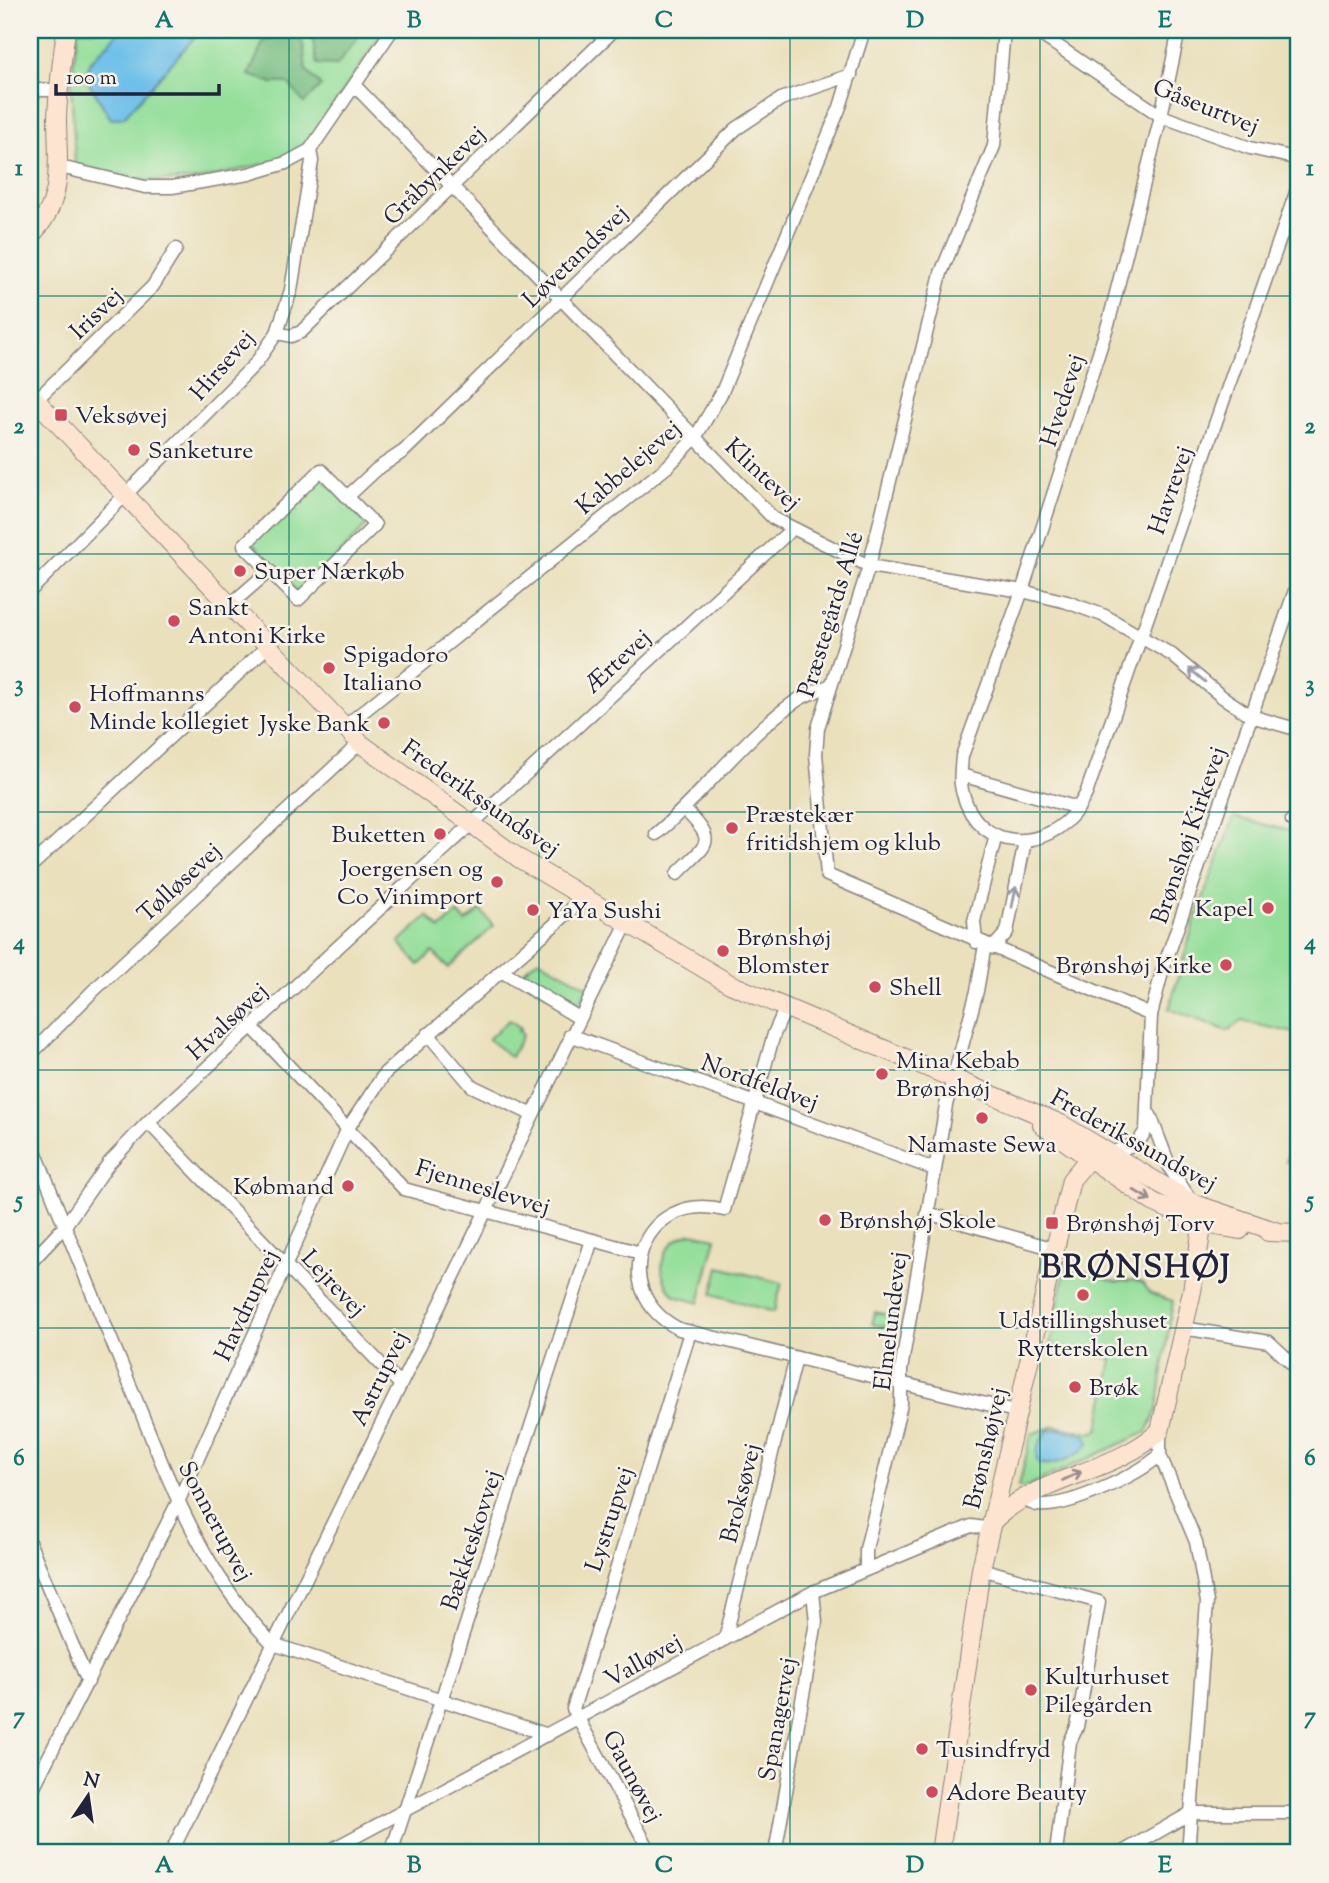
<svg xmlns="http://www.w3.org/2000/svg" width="1329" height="1883" font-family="'Sorts Mill Goudy',serif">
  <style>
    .green { fill: #95df9b; stroke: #5c806b; stroke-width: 2 }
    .forest { fill: #78be83; stroke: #4d705f; stroke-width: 2 }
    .water { fill: #6dc0e9; stroke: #487192; stroke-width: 2 }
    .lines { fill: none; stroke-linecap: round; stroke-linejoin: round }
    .street-casing { stroke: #86817c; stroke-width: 15 }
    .secondary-casing { stroke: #86817c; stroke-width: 20 }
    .street { stroke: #fff; stroke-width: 12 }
    .secondary { stroke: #fde4d1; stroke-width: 18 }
    .oneway { stroke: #9c9ca7 }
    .oneway2 { stroke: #9a8d8e }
    .grid { fill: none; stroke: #0f766e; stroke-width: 2; stroke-opacity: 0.55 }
    .poi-dot { fill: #d1495b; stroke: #f7f3e8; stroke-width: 2.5 }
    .labels { text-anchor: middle; stroke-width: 5; stroke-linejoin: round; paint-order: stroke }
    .street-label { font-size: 24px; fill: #22223b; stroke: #f7f3e8 }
    .poi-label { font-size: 24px; fill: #22223b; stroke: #f7f3e8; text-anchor: start }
    .district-label { font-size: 32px; font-weight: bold; letter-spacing: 2px; fill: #22223b; stroke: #f7f3e8 }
    .neatline { fill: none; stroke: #0f766e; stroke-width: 2.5 }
    .grid-label { font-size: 23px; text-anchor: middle; font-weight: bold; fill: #0f766e }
  </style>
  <rect width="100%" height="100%" fill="#f7f3e8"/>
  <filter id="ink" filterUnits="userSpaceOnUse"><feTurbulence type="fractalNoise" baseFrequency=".0143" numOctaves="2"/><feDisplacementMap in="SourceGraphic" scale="14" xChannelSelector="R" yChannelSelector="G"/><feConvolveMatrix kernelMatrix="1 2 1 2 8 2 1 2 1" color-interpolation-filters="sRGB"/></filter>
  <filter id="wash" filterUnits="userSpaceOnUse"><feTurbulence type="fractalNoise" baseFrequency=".00686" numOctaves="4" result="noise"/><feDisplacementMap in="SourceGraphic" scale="28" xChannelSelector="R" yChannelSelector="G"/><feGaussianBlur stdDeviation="1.57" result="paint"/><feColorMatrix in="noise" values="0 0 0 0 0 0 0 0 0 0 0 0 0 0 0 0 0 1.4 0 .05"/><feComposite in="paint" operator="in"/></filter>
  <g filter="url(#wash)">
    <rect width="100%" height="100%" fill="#eae0bc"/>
    <g class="green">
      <polygon points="78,30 383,30 312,140 280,160 198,180 144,181 75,165 71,81"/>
      <polygon points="321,476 367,525 300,595 251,542"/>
      <polygon points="1234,817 1299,833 1299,1034 1241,1021 1228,1031 1169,1009 1196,916"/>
      <polygon points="480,910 494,926 448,968 433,952 419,965 399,942 428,916 440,929 458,913 466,922"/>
      <polygon points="538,959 588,987 575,1011 518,976"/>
      <polygon points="509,1020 521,1028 518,1031 523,1034 511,1057 488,1039"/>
      <polygon points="1299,1098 1299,1162 1286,1162"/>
      <path d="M692,1233l24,5 -17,65 -24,-7c-23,-22 -14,-56 17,-63z"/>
      <polygon points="1066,1265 1117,1282 1133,1280 1143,1283 1151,1294 1173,1301 1157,1410 1147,1432 1023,1488 1019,1486 1031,1434 1055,1426 1091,1433 1099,1429 1112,1359 1050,1345"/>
      <polygon points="719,1267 782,1283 774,1312 712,1294"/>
      <polygon points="875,1312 897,1317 894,1329 872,1324"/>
    </g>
    <g class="forest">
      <polygon points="311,30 363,30 337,65 317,64"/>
      <polygon points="292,34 303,43 306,70 321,86 304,103 288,83 273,83 249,75 264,40"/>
    </g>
    <g class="water">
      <polygon points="121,30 201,30 124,117 111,119 87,80 89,63"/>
      <path d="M1058,1429l28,6 3,8c-9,13 -36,25 -51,20 -5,-11 3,-23 9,-32z"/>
    </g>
  </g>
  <g filter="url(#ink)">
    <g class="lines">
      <g class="street-casing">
        <g id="street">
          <polyline points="1004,30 994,146 941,273 869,566 818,728 816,754 827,875 1151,1015"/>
          <polyline points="1034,30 1161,116 1250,148 1299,159"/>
          <polyline points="355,86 773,518 869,566 1022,591 1067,602 1105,616 1172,655 1221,696 1251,716 1299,730"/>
          <polyline points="30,90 59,90"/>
          <polyline points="60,167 145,187 172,187 249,174 286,163 310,150 392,30"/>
          <polyline points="277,333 291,336 301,332 614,30"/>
          <polyline points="30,406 153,286 176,249"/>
          <polygon points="321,470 375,525 298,600 244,545"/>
          <polyline points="347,497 377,469 404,451 736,129 781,99 851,75"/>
          <polyline points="30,591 256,363 277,333 291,290 312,161 310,150"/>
          <polyline points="230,605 269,571"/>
          <polyline points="344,727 668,466 695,438 722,392 840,107 864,30"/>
          <path d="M961,775l117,33c-31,45 -99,45 -115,-14 -4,-12 -2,-26 -1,-38l60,-165 87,-270 52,-205 18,-86"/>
          <polyline points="1078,808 1086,794 1299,184"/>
          <polyline points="1292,820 1299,822"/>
          <path d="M656,834c49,-41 86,-96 140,-133 10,-7 24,-11 35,-16"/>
          <polyline points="30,867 268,646"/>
          <path d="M677,874c30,-31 42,-30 8,-64"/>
          <polyline points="976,942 974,921 996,835"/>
          <polyline points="993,948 1007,932 1025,841"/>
          <polyline points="501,971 579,1018"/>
          <path d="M785,1009l-11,25 -50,176c-81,-21 -120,81 -45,119l340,83"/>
          <polyline points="252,1027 404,1189 641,1253"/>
          <polyline points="428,1034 472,1086 531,1114"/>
          <polyline points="570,1035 934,1169"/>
          <polyline points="30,1055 92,992 360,743"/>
          <polyline points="1150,1115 1171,1170 1192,1202"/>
          <polyline points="148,1122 400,1384"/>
          <path d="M30,1138c32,83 66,165 100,247 38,92 71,188 143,259l275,91"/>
          <polyline points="1108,1154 1138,1143 1146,1130 1151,1015 1162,972 1299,579"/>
          <polyline points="927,1213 1055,1249"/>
          <polyline points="30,1263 64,1227 109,1163 148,1122 792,529"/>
          <polyline points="1183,1328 1269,1342 1299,1370"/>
          <polyline points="1160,1431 1160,1455 1196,1542 1207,1602 1188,1853"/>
          <path d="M1023,1499c5,2 10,6 15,6 31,3 100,-30 122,-50"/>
          <polyline points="30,1544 88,1682"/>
          <polyline points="866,1568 866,1549 901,1404 901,1370 946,1105 977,991 985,945"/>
          <polyline points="981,1569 1099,1602 1077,1727 1070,1742 1056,1853"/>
          <polyline points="725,1639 796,1358"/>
          <polyline points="30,1794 178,1502 348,1128 385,1073 570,911 581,895"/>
          <polyline points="171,1853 627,923"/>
          <polyline points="325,1853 813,1592 971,1526 991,1529"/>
          <polyline points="391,1853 592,1240"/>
          <polyline points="651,1853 573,1709 690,1332"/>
          <polyline points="775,1853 816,1622 813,1592"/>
          <polyline points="1121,1853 1191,1813 1299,1813"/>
        </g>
      </g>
      <g class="secondary-casing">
        <g id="secondary">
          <path d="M30,236c36,-35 27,-74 27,-118 1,-30 5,-59 9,-88"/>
          <polyline points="30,394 360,743 520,859 730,984 1061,1124 1192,1203 1278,1232"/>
          <polyline points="1042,1125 1153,1202 1199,1223 1240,1230"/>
          <polyline points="1268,1232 1299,1233"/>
          <path d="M992,1522c45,-46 121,-48 168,-91l32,-140 9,-57 -9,-31"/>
          <polyline points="940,1853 981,1569 1071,1180 1089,1158 1108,1154"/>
        </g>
      </g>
      <use href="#street" class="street"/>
      <use href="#secondary" class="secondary"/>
    </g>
    <defs><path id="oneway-shaft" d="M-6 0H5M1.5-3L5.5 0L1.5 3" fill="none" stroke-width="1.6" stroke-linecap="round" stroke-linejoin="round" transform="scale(1.75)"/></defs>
    <g class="oneway">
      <use href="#oneway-shaft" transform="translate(1197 675) rotate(-140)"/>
      <use href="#oneway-shaft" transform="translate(1014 897) rotate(-79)"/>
    </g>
    <g class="oneway2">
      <use href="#oneway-shaft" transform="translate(1142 1195) rotate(31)"/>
      <use href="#oneway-shaft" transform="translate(1072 1476) rotate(-25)"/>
    </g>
  </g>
  <path class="grid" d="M289,30v1823M539,30v1823M790,30v1823M1040,30v1823M30,296h1269M30,554h1269M30,812h1269M30,1070h1269M30,1328h1269M30,1586h1269"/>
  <g class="poi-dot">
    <rect x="54" y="408" width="14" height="14" rx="3.5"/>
    <circle cx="134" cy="450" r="7"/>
    <circle cx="240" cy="571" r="7"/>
    <circle cx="174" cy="621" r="7"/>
    <circle cx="329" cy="668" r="7"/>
    <circle cx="75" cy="707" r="7"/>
    <circle cx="384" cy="723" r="7"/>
    <circle cx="732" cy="828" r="7"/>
    <circle cx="440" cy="834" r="7"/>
    <circle cx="497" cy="882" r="7"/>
    <circle cx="1268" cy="908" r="7"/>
    <circle cx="533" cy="910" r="7"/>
    <circle cx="723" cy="951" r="7"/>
    <circle cx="1226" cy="965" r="7"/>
    <circle cx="875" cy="987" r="7"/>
    <circle cx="882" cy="1074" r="7"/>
    <circle cx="982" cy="1118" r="7"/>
    <circle cx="348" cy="1186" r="7"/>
    <circle cx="825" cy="1220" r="7"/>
    <rect x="1045" y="1216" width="14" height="14" rx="3.5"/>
    <circle cx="1083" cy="1295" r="7"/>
    <circle cx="1075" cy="1387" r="7"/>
    <circle cx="1031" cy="1690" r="7"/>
    <circle cx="922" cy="1749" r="7"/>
    <circle cx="932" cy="1792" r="7"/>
  </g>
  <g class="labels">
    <g class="street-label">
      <text transform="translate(1206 106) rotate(22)" y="8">Gåseurtvej</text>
      <text transform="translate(434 175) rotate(-44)" y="8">Gråbynkevej</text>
      <text transform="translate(575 256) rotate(-44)" y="8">Løvetandsvej</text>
      <text transform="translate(96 313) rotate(-44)" y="8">Irisvej</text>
      <text transform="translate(222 365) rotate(-49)" y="8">Hirsevej</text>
      <text transform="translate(1062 400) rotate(-72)" y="8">Hvedevej</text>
      <text transform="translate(628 467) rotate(-41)" y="8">Kabbelejevej</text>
      <text transform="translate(763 474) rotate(43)" y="8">Klintevej</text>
      <text transform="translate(1170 490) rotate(-71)" y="8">Havrevej</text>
      <text transform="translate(830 614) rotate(-73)" y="8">Præstegårds Allé</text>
      <text transform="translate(617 661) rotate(-43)" y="8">Ærtevej</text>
      <text transform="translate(481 798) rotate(35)" y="8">Frederikssundsvej</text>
      <text transform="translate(1188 835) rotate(-71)" y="8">Brønshøj Kirkevej</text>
      <text transform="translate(179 882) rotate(-43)" y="8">Tølløsevej</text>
      <text transform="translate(227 1021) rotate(-43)" y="8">Hvalsøvej</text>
      <text transform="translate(760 1082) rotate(20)" y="8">Nordfeldvej</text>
      <text transform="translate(1134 1140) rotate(29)" y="8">Frederikssundsvej</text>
      <text transform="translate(483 1187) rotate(17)" y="8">Fjenneslevvej</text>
      <text transform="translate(334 1283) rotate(47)" y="8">Lejrevej</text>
      <text transform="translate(246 1305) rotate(-65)" y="8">Havdrupvej</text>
      <text transform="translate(890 1321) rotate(-83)" y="8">Elmelundevej</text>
      <text transform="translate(379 1378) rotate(-64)" y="8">Astrupvej</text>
      <text transform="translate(985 1448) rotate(-77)" y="8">Brønshøjvej</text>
      <text transform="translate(740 1493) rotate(-76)" y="8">Broksøvej</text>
      <text transform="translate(609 1519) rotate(-72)" y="8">Lystrupvej</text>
      <text transform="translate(216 1521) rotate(62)" y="8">Sonnerupvej</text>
      <text transform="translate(471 1540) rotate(-72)" y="8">Bækkeskovvej</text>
      <text transform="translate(643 1660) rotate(-29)" y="8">Valløvej</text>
      <text transform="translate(777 1719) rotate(-80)" y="8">Spanagervej</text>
      <text transform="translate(633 1776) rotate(62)" y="8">Gaunøvej</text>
    </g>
    <g class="poi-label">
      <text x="75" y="423">Veksøvej</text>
      <text x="148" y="458">Sanketure</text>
      <text x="254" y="579">Super Nærkøb</text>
      <text x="188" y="615">Sankt<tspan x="188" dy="28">Antoni Kirke</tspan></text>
      <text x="343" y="662">Spigadoro<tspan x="343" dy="28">Italiano</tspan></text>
      <text x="89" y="701">Hoffmanns<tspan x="89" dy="28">Minde kollegiet</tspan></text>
      <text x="370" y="731" text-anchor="end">Jyske Bank</text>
      <text x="746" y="822">Præstekær<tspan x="746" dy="28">fritidshjem og klub</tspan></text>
      <text x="426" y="842" text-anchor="end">Buketten</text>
      <text x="483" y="876" text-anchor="end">Joergensen og<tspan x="483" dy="28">Co Vinimport</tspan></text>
      <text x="1254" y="916" text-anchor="end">Kapel</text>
      <text x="547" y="918">YaYa Sushi</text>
      <text x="737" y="945">Brønshøj<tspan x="737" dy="28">Blomster</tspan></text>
      <text x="1212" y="973" text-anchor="end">Brønshøj Kirke</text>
      <text x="889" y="995">Shell</text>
      <text x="896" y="1068">Mina Kebab<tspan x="896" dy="28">Brønshøj</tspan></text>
      <text x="982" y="1152" text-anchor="middle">Namaste Sewa</text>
      <text x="334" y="1194" text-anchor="end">Købmand</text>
      <text x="839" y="1228">Brønshøj Skole</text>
      <text x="1066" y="1231">Brønshøj Torv</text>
      <text x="1083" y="1328" text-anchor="middle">Udstillingshuset<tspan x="1083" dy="28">Rytterskolen</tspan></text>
      <text x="1089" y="1395">Brøk</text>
      <text x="1045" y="1684">Kulturhuset<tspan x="1045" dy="28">Pilegården</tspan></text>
      <text x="936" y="1757">Tusindfryd</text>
      <text x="946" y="1800">Adore Beauty</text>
    </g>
    <g class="district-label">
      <text x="1136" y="1277">BRØNSHØJ</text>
    </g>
  </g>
  <rect width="1329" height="1883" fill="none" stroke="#f7f3e8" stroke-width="77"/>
  <g transform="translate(88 1796) rotate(13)" stroke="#f7f3e8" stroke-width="5" paint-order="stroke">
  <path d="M0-5L12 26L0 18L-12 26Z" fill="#22223b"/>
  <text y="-10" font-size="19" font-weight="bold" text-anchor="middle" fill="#22223b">N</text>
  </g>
  <path d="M56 84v10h163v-10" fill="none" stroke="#22223b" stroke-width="3.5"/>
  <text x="66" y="84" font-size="21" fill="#22223b" stroke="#f7f3e8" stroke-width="5" paint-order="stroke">100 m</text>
  <rect x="38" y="38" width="1252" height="1806" class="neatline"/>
  <g class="grid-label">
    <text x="164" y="27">A</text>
    <text x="414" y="27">B</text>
    <text x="664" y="27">C</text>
    <text x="915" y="27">D</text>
    <text x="1165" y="27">E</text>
    <text x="19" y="175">1</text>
    <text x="1310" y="175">1</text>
    <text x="19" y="433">2</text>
    <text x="1310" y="433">2</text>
    <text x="19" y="691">3</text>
    <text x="1310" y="691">3</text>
    <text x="19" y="949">4</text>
    <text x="1310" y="949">4</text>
    <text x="19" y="1207">5</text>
    <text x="1310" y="1207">5</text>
    <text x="19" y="1465">6</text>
    <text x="1310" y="1465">6</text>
    <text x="19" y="1723">7</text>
    <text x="1310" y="1723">7</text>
    <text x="164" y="1872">A</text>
    <text x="414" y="1872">B</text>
    <text x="664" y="1872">C</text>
    <text x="915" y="1872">D</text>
    <text x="1165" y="1872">E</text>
  </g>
</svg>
